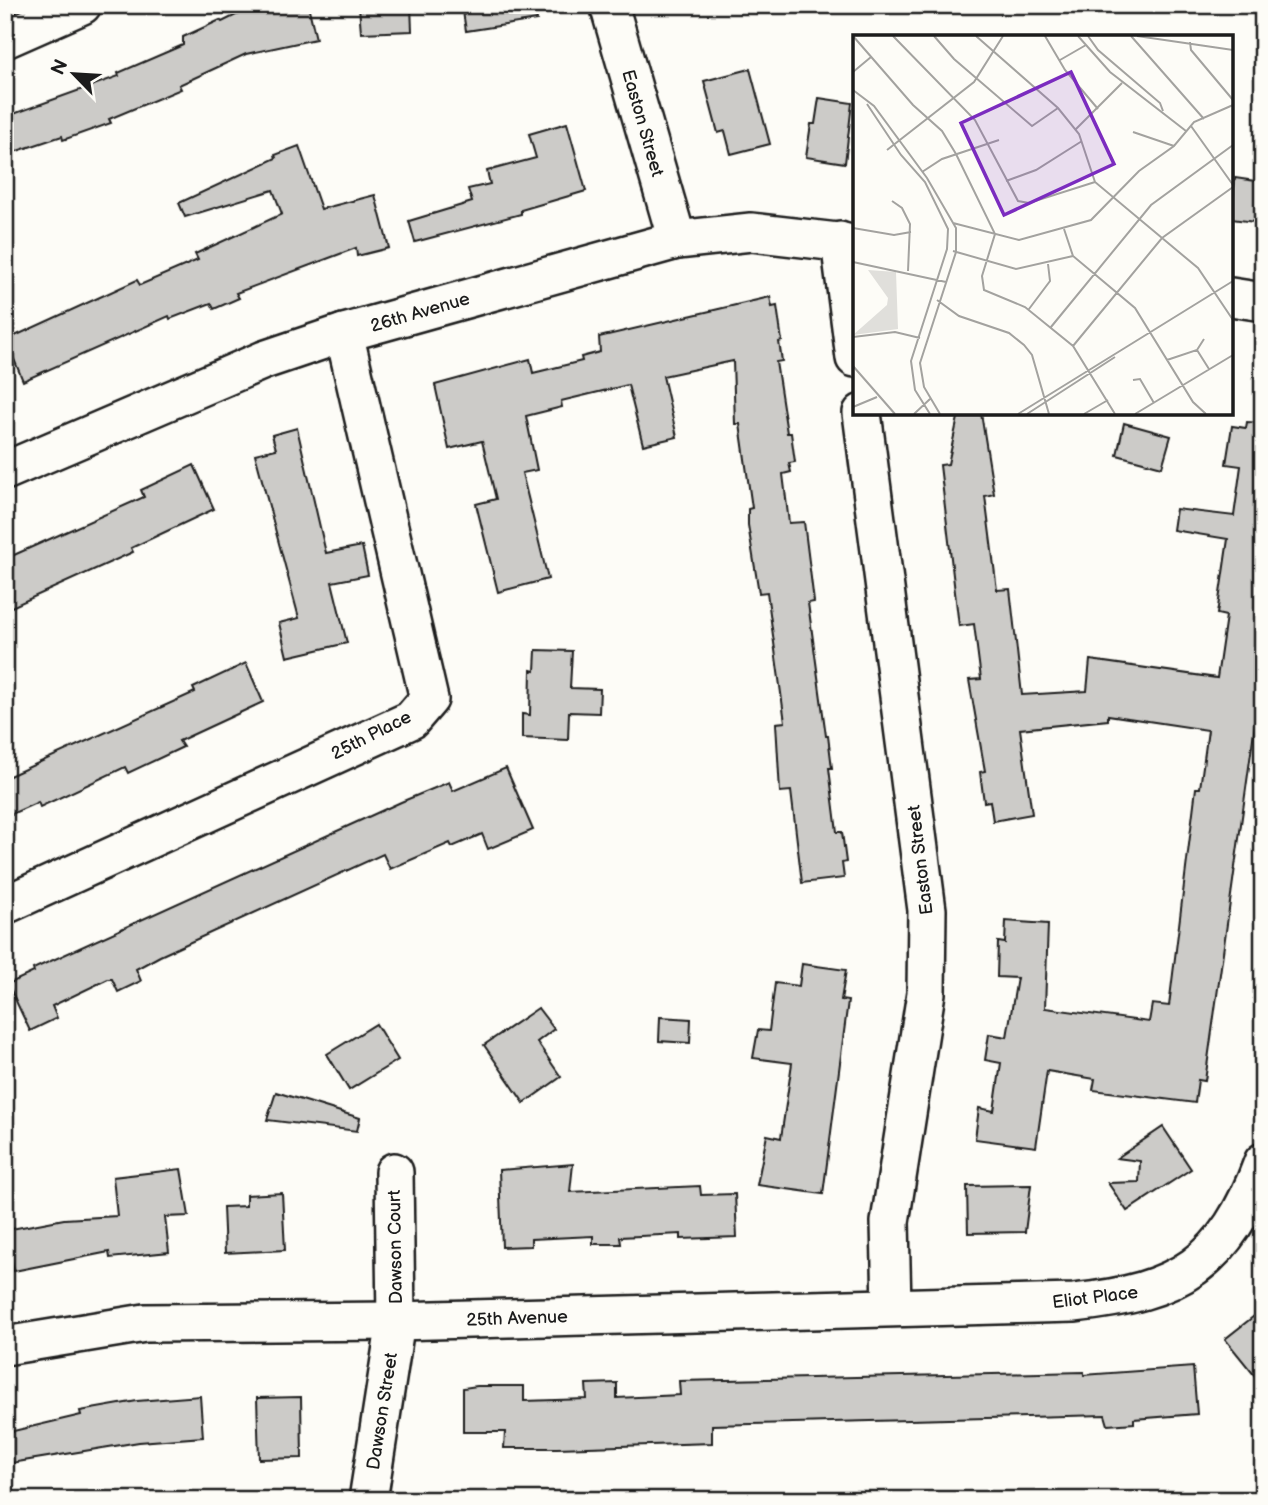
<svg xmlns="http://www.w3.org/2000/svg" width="1268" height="1505" font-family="'Balsamiq Sans',sans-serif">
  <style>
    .building { fill: #cccbc8; stroke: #1c1c1c; stroke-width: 2 }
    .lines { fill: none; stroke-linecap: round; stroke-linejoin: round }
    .street-casing { stroke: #1c1c1c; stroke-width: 42 }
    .street { stroke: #fdfcf7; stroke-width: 37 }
    .labels { text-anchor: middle; stroke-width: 7; stroke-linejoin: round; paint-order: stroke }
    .street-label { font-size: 18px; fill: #1c1c1c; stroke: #fdfcf7 }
    .inset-road { fill: none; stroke: #a3a29f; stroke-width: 2 }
    .view { fill: #7b2cbf; fill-opacity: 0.15; stroke: #7b2cbf; stroke-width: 3.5 }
    .inset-edge { fill: none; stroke: #1c1c1c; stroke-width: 3.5 }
  </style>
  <rect width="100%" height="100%" fill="#fdfcf7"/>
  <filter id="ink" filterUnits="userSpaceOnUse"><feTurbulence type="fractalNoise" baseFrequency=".0143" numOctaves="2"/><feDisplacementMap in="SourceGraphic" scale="14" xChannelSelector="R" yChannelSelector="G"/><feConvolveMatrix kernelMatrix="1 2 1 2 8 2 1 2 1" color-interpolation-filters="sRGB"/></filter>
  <g filter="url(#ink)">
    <g class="building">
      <polygon points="278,5 308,5 316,39 246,54 179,85 181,89 109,119 111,123 63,140 62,136 5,155 5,117 119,76 118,73 183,45 183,37 220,20 222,22 236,15"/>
      <polygon points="359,5 411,5 412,31 361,33"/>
      <polygon points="462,5 535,5 537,20 466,31"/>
      <polygon points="750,69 770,144 731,154 725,131 718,133 704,81"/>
      <polygon points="819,98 852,103 845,163 806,157 811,124 815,124"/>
      <polygon points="567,123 586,191 521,210 521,214 415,242 409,221 472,202 468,189 490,184 487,171 536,158 529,134"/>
      <polygon points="299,146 321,209 375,195 389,248 357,256 356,248 236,293 239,298 214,309 211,303 170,319 169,316 23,381 6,340 137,280 140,285 198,260 195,254 282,214 273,190 185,217 179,203 276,158 275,155"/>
      <polygon points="1235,178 1263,182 1263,223 1231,219"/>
      <polygon points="770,297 772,307 777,306 782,341 779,342 782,361 776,362 787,433 791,433 795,462 789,463 791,472 783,474 789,523 804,522 814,602 808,603 826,736 828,736 832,768 829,768 837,832 842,832 846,862 842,863 844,878 802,883 791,791 780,792 776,723 785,722 767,592 759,593 748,525 748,509 752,508 740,424 735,424 733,361 663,376 677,437 643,445 628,385 561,401 562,407 526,416 537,470 522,473 548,579 498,592 476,504 496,499 482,441 449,449 435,385 530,359 533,373 582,361 581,357 600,352 599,337"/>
      <polygon points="959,413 981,413 994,494 985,496 997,590 1010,589 1022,695 1087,691 1090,660 1217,678 1226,616 1217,614 1228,539 1173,530 1176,509 1234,516 1241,466 1226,464 1232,426 1246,428 1247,422 1263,423 1263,667 1205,1081 1198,1080 1195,1103 1093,1090 1095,1079 1047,1071 1036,1147 975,1139 979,1108 994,1111 1001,1063 985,1060 989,1034 1007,1037 1017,978 997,977 998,942 1005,943 1006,921 1048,924 1045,1008 1149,1022 1152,1004 1169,1006 1196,788 1200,788 1208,730 1108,715 1108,720 1020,729 1032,814 993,821 990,801 984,802 980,772 985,771 969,680 981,679 974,624 959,626 940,465 948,464"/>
      <polygon points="1124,423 1171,436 1162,467 1117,455"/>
      <polygon points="297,428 326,553 362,546 368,575 332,582 347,643 287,657 279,623 299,618 255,454 276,449 272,435"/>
      <polygon points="194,465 214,509 131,548 133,552 5,610 5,559 144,497 141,490"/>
      <polygon points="536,650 572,651 570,688 600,689 599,713 569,712 568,740 522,738 522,714 530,715 531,670 535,671"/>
      <polygon points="246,663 263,702 179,741 183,747 128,773 125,767 40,807 38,802 5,817 5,778 195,692 193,688"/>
      <polygon points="506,768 533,830 488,849 482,834 452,847 450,843 390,869 383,854 160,956 136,969 141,981 118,992 112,979 108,979 52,1006 57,1018 30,1031 8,984 34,972 33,969 401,802 449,782 453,791"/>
      <polygon points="802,964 846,970 841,1000 848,1001 823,1194 757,1185 767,1135 781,1138 792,1063 753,1058 758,1030 769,1031 775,983 799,986"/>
      <polygon points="538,1008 554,1029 537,1042 561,1077 524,1103 484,1045"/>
      <polygon points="660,1017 691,1019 690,1043 659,1041"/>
      <polygon points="376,1024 398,1060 349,1090 327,1054"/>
      <polygon points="276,1092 360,1118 357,1131 267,1120"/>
      <polygon points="1163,1127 1191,1169 1127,1211 1108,1183 1139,1182 1140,1161 1117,1158"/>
      <polygon points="573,1164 570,1192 700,1186 701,1195 735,1194 737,1237 681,1239 681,1234 620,1237 621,1244 593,1244 593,1236 531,1239 531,1246 502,1247 499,1170"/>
      <polygon points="181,1169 189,1216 165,1217 169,1252 110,1258 109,1252 14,1271 6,1230 64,1219 117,1216 113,1177"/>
      <polygon points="1031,1185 1025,1232 968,1233 967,1186"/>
      <polygon points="282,1193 285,1250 225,1253 223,1207 246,1206 246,1195"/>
      <polygon points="1263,1309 1263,1386 1225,1339"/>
      <polygon points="1193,1367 1197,1414 1134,1419 1134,1423 1108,1425 1105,1415 712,1425 712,1443 557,1448 504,1448 505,1432 463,1432 463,1388 477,1386 524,1386 524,1401 587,1399 586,1384 617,1383 617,1398 680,1395 679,1381 1084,1372 1084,1375"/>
      <polygon points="200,1396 203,1437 139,1442 5,1464 5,1433 81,1415 80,1411 137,1401"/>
      <polygon points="301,1397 302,1458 259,1459 257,1398"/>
    </g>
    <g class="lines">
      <g class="street-casing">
        <g id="street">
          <polyline points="609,5 677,240"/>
          <polyline points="5,39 82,5"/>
          <polyline points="840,241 855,358"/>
          <polyline points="1231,297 1263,302"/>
          <polyline points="862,413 927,910 926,993 890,1222 892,1307"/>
          <polyline points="5,471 264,360 344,333 677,240 751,232 855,244"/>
          <polyline points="5,905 411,720 429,699 344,333"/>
          <path d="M5,1346l140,-23 251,-2 678,-18c105,-11 152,-39 189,-141"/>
          <polyline points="368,1500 396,1321 394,1172"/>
        </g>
      </g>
      <use href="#street" class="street"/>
    </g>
  </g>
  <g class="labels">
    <g class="street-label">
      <text transform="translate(643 123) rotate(74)" y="6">Easton Street</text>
      <text transform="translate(420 312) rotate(-16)" y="6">26th Avenue</text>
      <text transform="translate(371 735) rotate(-27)" y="6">25th Place</text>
      <text transform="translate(920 860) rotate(-97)" y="6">Easton Street</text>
      <text transform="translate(395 1247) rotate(-91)" y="6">Dawson Court</text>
      <text transform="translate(1095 1297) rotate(-7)" y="6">Eliot Place</text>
      <text transform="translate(517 1318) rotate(-2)" y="6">25th Avenue</text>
      <text transform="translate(382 1411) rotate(-81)" y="6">Dawson Street</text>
    </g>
  </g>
  <g transform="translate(853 35)">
    <rect width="380" height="380" fill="#fdfcf7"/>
    <path d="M15,235l28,2 2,57 -45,6 34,-30 1,-7z" fill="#e0dfdb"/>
    <path class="inset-road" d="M0,1l60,69 29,26 14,23 39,80 -13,42 2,14 41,17 48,39 42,68M40,1l82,84 43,81 11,2 66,-21M81,1l20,23 78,67 26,-18M123,1l82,72 21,26 16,48 103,86 35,52M192,1l20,34 33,39M225,1l32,36 76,59M235,1l10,14 62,53 3,8M278,1l73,83M284,1l96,14M337,7l1,8 42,50M207,25l26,-15M0,37l18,-15M0,55l21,16 53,72 29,50v24l-36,111 4,24 16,27M14,69l34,51 24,27 23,47 -1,20 -36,112 4,29 15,24M338,91l42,59M223,94l46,-46M280,97l41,14M34,115l87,-68 29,-46M69,137l20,-13 57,-19M153,146l30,-11 46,-29M39,166l10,7 8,16 -2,47M100,188l66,17 72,-20 48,-49 35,-25 20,-24 39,-17M0,193l41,7 17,-3M211,194l9,27 62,52 58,94 13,12M100,216l63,18 57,-13M0,227l93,20M84,265l22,16 50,17 15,12 8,10 17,59M176,274l21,-28 -2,-17M198,292l100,-122 82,-60M0,302l42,-5 25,6M220,311l89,-108 71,-51M344,315l12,19M314,325l30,-10 7,-11M0,331l42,48M280,345l7,-1 14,24M0,372l24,-10M61,379l16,-15M165,379l215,-133M174,379l88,-57M231,379l24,-14M282,379l98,-59"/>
    <path class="view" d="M218,37l43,92 -110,51 -43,-92z"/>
    <rect width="380" height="380" class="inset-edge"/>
  </g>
  <rect width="1268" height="1505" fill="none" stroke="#fdfcf7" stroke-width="28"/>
  <rect x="14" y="14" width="1240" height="1477" fill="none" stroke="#1c1c1c" stroke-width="2.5" filter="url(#ink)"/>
  <g transform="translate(74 74) rotate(295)" stroke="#fdfcf7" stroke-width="5" paint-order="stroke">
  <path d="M0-5L12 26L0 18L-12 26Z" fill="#1c1c1c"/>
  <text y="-10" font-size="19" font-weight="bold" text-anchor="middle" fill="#1c1c1c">N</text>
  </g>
</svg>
